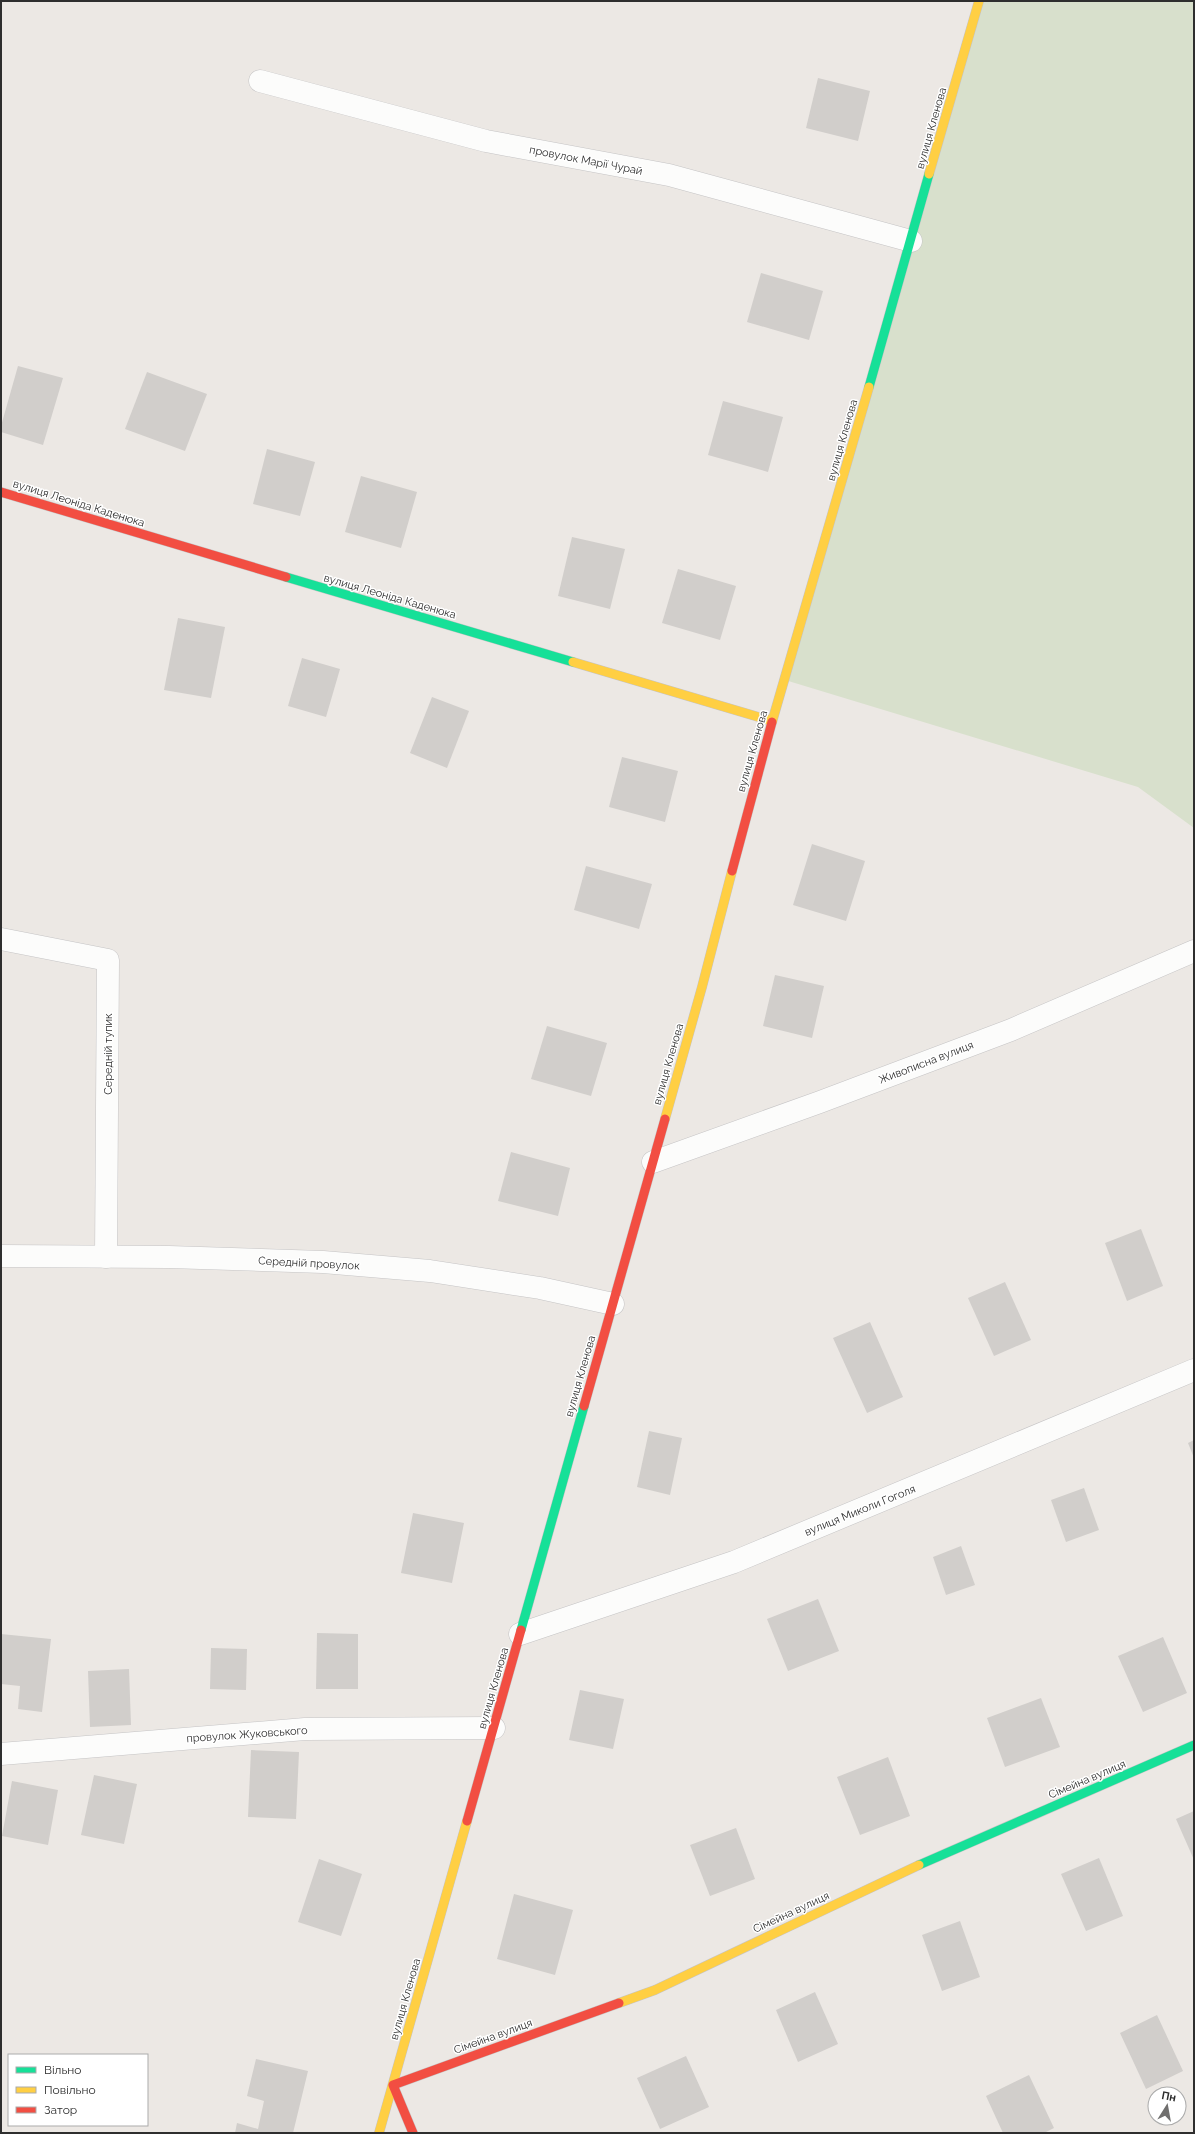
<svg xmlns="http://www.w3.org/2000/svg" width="1195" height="2134" font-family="Raleway,sans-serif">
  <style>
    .cemetery { fill: #d8e0cc }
    .building { fill: #d1cecb }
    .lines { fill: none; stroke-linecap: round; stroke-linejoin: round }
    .lane-casing { stroke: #c5c4c5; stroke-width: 23 }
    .street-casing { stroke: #c5c4c5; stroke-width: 23 }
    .fast-casing { stroke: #c5c4c5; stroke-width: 10 }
    .slow-casing { stroke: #c5c4c5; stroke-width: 10 }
    .jam-casing { stroke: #c5c4c5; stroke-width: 10 }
    .lane { stroke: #fcfcfb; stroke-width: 22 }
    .street { stroke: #fcfcfb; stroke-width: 22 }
    .fast { stroke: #16e098; stroke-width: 9 }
    .slow { stroke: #ffcf43; stroke-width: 9 }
    .jam { stroke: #f24e42; stroke-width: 9 }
    .labels { text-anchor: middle; stroke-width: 3; stroke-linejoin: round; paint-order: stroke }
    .street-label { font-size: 11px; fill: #2e2e2e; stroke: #fff }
  </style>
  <rect width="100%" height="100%" fill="#ece8e4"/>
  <polygon class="cemetery" points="979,1 1194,1 1194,828 1138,787 785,680"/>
  <g class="building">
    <polygon points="818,78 870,91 858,141 806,128"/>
    <polygon points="761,273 823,291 809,340 747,322"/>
    <polygon points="18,366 63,378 43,445 1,432 1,426"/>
    <polygon points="147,372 207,394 185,451 125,429"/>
    <polygon points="723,401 783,417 768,472 708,455"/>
    <polygon points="267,449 315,462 300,516 253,504"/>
    <polygon points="361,476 417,492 401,548 345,532"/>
    <polygon points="572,537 625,549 610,609 558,596"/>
    <polygon points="678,569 736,586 720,640 662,623"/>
    <polygon points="178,618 225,627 211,698 164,690"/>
    <polygon points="302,658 340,669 326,717 288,706"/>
    <polygon points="432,697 469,711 447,768 410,753"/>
    <polygon points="622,757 678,771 665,822 609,807"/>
    <polygon points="812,844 865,861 846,921 793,905"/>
    <polygon points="586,866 652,884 639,929 574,910"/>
    <polygon points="775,975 824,986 812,1038 763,1026"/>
    <polygon points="547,1026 607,1043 591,1096 531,1079"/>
    <polygon points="511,1152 570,1168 558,1216 498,1201"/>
    <polygon points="1141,1229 1163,1286 1127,1301 1105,1243"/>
    <polygon points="1005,1282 1031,1340 994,1356 968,1298"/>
    <polygon points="870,1322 903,1397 867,1413 833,1338"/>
    <polygon points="649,1431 682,1438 670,1495 637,1487"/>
    <polygon points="1194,1440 1194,1458 1188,1443"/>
    <polygon points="1084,1488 1099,1530 1066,1542 1051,1500"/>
    <polygon points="413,1513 464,1523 452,1583 401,1573"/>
    <polygon points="961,1546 975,1585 946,1595 933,1557"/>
    <polygon points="818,1599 839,1651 788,1671 767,1619"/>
    <polygon points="317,1633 358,1634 358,1689 316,1689"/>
    <polygon points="1,1634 51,1639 42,1712 18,1709 20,1686 1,1684"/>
    <polygon points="1163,1637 1187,1693 1143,1712 1118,1656"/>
    <polygon points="211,1648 247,1649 246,1690 210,1689"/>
    <polygon points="129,1669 131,1725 90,1727 88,1671"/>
    <polygon points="580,1690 624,1699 613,1749 569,1740"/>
    <polygon points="1041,1698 1060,1747 1005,1767 987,1718"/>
    <polygon points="251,1750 299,1752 296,1819 248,1817"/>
    <polygon points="888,1757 910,1816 860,1835 837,1777"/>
    <polygon points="94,1775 137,1784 124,1844 81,1835"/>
    <polygon points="12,1781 58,1790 48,1845 2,1836"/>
    <polygon points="1194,1811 1194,1860 1176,1819"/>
    <polygon points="736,1828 755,1879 710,1896 690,1845"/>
    <polygon points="1099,1858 1123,1916 1086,1931 1061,1874"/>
    <polygon points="319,1859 362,1874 341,1936 298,1922"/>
    <polygon points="514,1894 573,1910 555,1975 497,1959"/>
    <polygon points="960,1921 980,1977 942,1991 922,1935"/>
    <polygon points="815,1992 838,2044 798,2062 776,2010"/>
    <polygon points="1157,2015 1183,2071 1146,2089 1120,2033"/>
    <polygon points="686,2056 709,2107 660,2129 637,2078"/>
    <polygon points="256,2059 308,2071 293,2133 235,2133 237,2123 258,2129 264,2101 247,2096"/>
    <polygon points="1029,2075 1054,2128 1044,2133 1003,2133 986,2096"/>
  </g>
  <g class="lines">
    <g class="lane-casing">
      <polyline id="lane" points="1,939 108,960 106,1257"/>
    </g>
    <g class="street-casing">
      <g id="street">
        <polyline points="260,81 486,141 669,175 911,241"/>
        <polyline points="653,1162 820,1102 1011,1030 1194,951"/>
        <polyline points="1,1256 169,1257 323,1262 430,1271 540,1288 613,1304"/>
        <polyline points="520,1634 734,1562 1194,1370"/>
        <polyline points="1,1754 305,1729 494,1728"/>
      </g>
    </g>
    <g class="fast-casing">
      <g id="fast">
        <polyline points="869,387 929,174"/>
        <polyline points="286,577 573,662"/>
        <polyline points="521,1630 584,1406"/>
        <polyline points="919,1865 1194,1745"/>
      </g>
    </g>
    <g class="slow-casing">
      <g id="slow">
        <polyline points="929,174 979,1"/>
        <polyline points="573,662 772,721"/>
        <polyline points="772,722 869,387"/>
        <polyline points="665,1119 702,987 732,871"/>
        <polyline points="619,2003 655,1990 919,1865"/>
        <polyline points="379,2133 467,1821"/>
      </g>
    </g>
    <g class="jam-casing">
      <g id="jam">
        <polyline points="1,492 286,577"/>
        <polyline points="732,871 772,722"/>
        <polyline points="584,1406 665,1119"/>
        <polyline points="467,1821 521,1630"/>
        <polyline points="413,2133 393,2085 619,2003"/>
      </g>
    </g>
    <use href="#lane" class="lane"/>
    <use href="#street" class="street"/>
    <use href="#fast" class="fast"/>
    <use href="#slow" class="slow"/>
    <use href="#jam" class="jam"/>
  </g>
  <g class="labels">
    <g class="street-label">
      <text transform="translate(931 128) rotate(-74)" y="4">вулиця Кленова</text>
      <text transform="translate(586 160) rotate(11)" y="4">провулок Марії Чурай</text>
      <text transform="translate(842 440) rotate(-74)" y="4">вулиця Кленова</text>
      <text transform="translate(79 503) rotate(17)" y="4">вулиця Леоніда Каденюка</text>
      <text transform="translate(390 596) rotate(16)" y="4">вулиця Леоніда Каденюка</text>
      <text transform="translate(752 751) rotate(-74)" y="4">вулиця Кленова</text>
      <text transform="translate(108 1054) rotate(-90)" y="4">Середній тупик</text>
      <text transform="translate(926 1062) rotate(-21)" y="4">Живописна вулиця</text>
      <text transform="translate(668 1064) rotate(-74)" y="4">вулиця Кленова</text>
      <text transform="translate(309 1263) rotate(3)" y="4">Середній провулок</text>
      <text transform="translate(580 1376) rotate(-74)" y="4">вулиця Кленова</text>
      <text transform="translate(860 1510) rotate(-22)" y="4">вулиця Миколи Гоголя</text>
      <text transform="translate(493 1688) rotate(-74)" y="4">вулиця Кленова</text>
      <text transform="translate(247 1734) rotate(-4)" y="4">провулок Жуковського</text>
      <text transform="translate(1087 1779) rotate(-23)" y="4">Сімейна вулиця</text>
      <text transform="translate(791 1912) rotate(-25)" y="4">Сімейна вулиця</text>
      <text transform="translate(405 1999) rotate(-74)" y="4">вулиця Кленова</text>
      <text transform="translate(493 2036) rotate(-20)" y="4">Сімейна вулиця</text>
    </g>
  </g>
  <rect width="1195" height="2134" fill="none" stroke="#2e2e2e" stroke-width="4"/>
  <rect x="8" y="2054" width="140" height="72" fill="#ffffff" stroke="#ababab"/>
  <rect x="16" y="2067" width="20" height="6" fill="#16e098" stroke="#ababab"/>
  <text x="44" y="2074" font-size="12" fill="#2e2e2e">Вільно</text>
  <rect x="16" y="2087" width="20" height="6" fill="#ffcf43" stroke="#ababab"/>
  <text x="44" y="2094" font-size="12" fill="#2e2e2e">Повільно</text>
  <rect x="16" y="2107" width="20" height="6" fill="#f24e42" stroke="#ababab"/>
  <text x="44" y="2114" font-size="12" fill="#2e2e2e">Затор</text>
  <g transform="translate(1167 2106) rotate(11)"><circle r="19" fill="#ffffff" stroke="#ababab"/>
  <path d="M0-3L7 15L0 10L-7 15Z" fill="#706f6e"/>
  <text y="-6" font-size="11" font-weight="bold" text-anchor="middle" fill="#2e2e2e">Пн</text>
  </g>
</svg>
